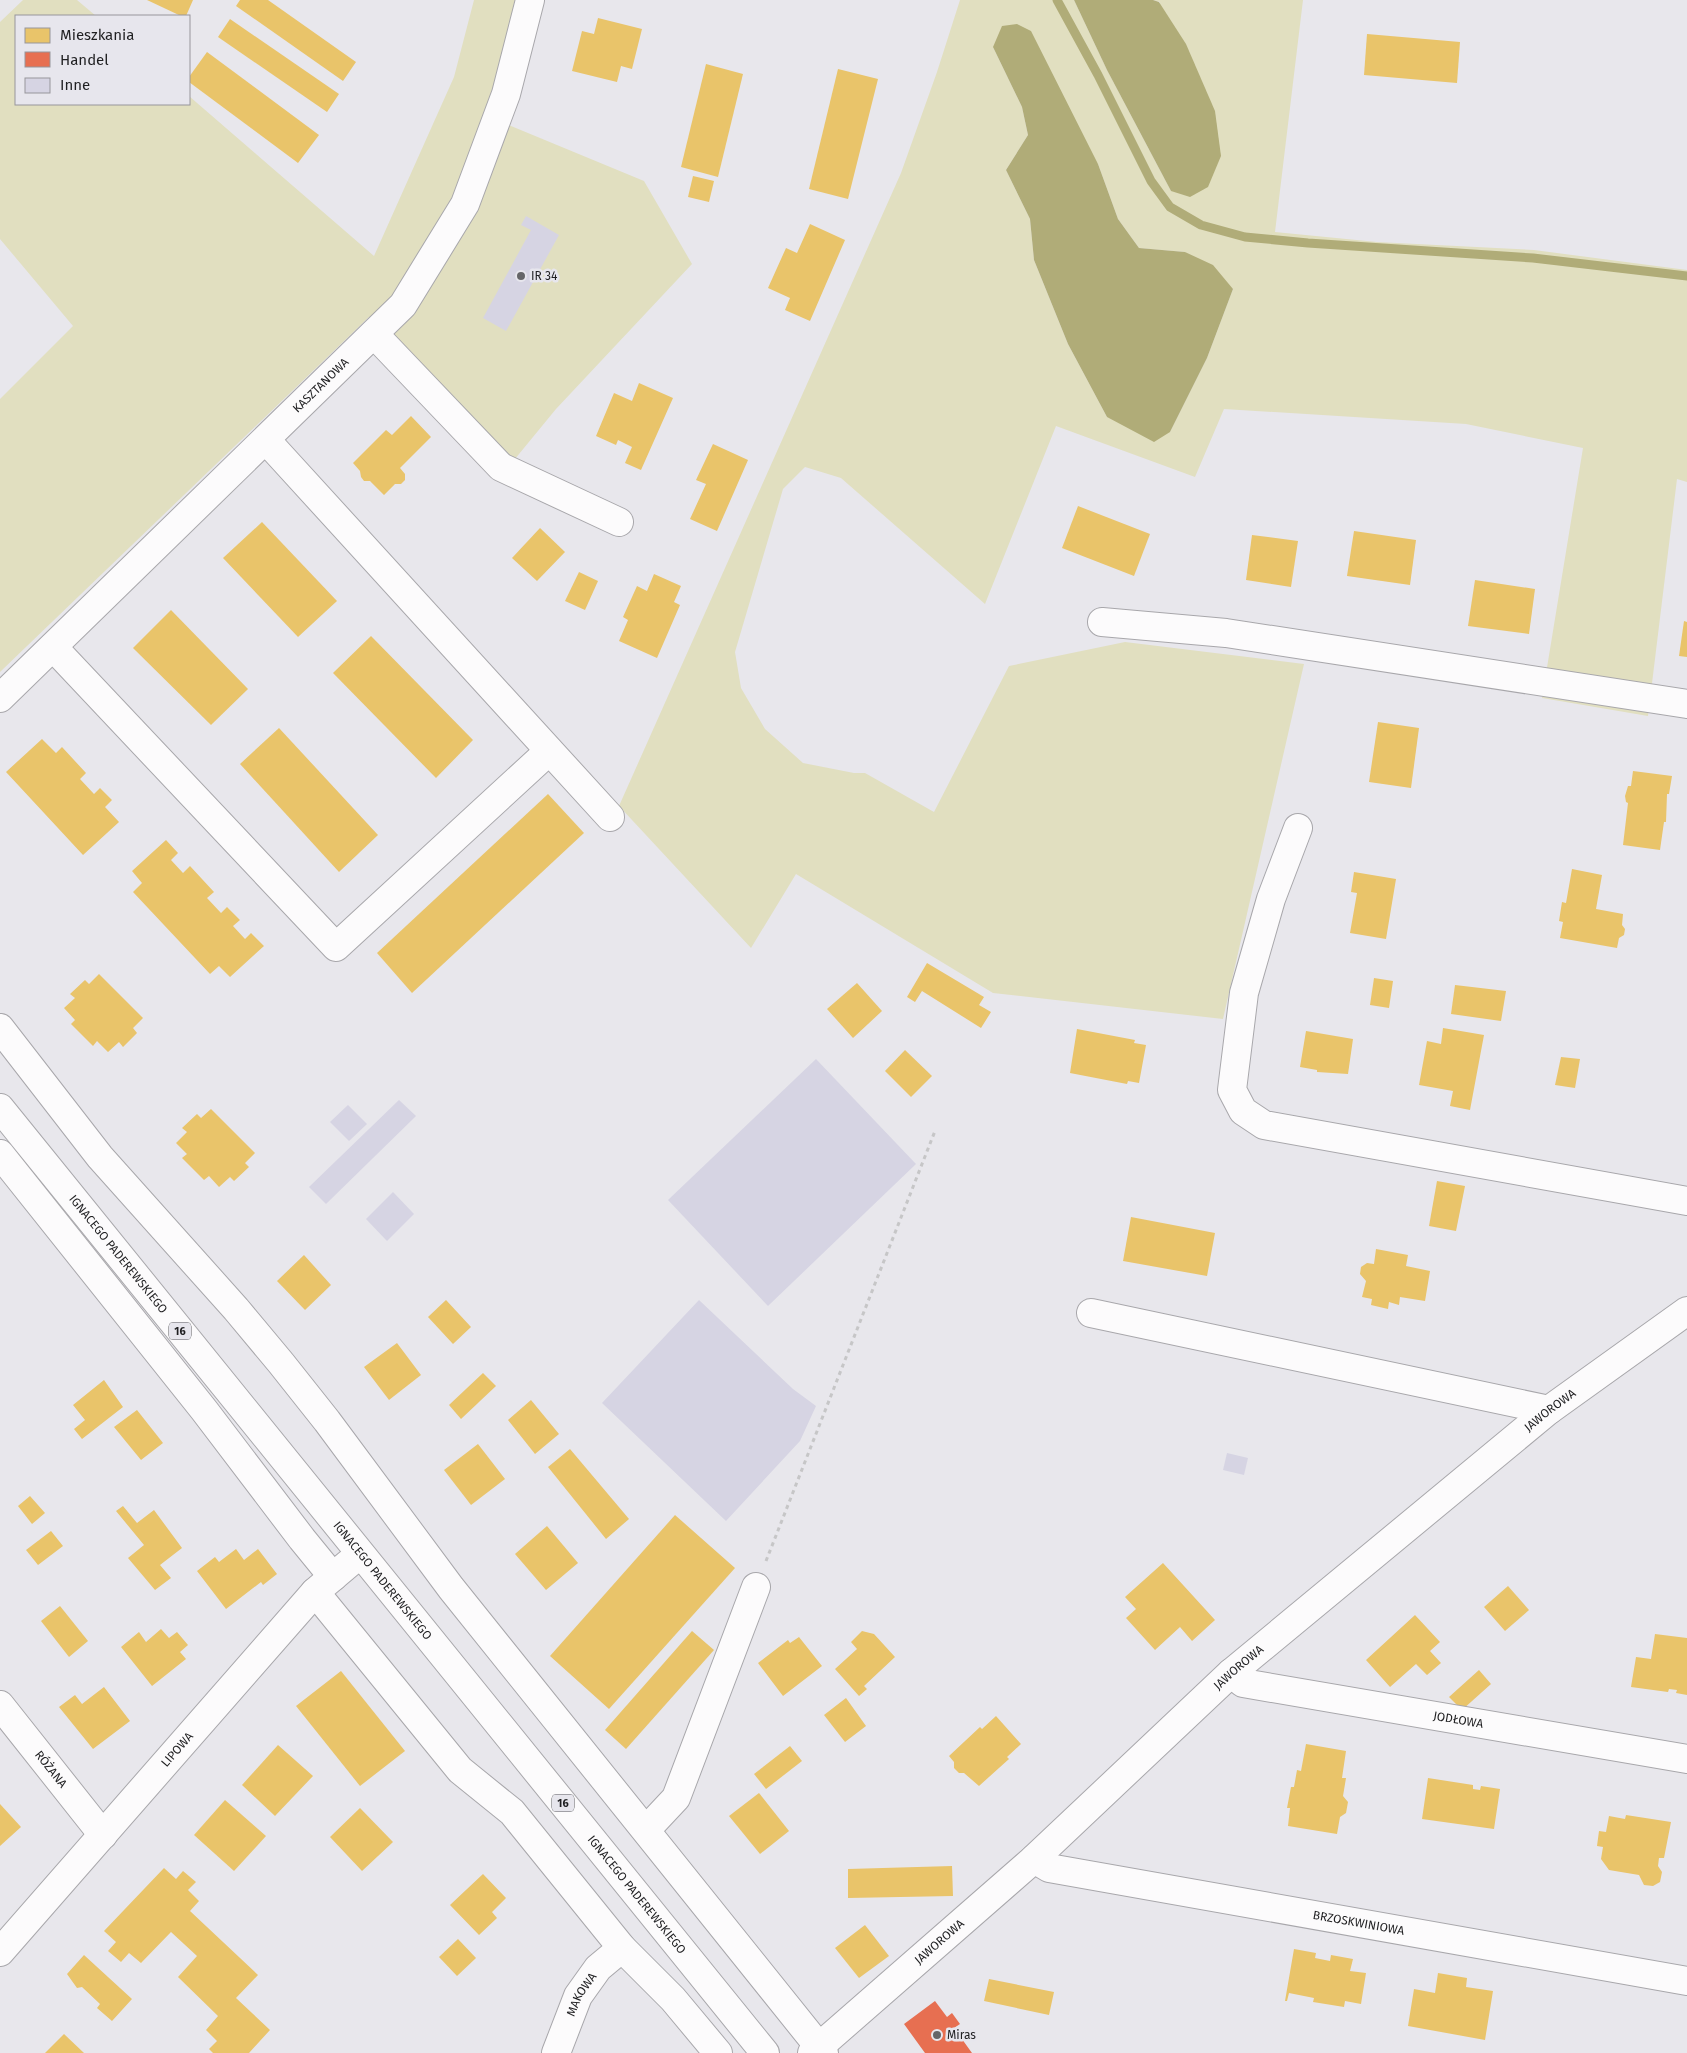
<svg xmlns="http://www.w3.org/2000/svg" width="1687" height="2053" font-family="'Fira Sans',sans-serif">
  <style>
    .green { fill: #e1dfc0; fill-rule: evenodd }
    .water { fill: #b0ac78 }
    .homes { fill: #e9c46a }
    .shops { fill: #e76f51 }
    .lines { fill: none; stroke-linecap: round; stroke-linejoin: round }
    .stream { stroke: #b0ac78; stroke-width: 9 }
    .building { fill: #d6d4e3 }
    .minor-casing { stroke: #a8a7ab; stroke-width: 30 }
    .major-casing { stroke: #a8a7ab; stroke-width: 30 }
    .path { stroke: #c6c6c7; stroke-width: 3; stroke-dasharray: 4 4; stroke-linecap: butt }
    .minor { stroke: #fcfbfc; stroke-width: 28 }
    .major { stroke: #fcfbfc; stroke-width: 28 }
    .poi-dot { fill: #656568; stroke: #e7e6ed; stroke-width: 2 }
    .labels { text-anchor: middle; stroke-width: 5; stroke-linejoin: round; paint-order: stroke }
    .shield { fill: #e7e6ed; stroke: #5b5b5e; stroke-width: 1 }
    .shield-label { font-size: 11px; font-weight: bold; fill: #1f1f21 }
    .poi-label { font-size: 12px; fill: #1f1f21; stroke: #e7e6ed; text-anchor: start }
    .street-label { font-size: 12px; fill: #1f1f21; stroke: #e7e6ed }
  </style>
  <rect width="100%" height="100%" fill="#e8e7ec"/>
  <g class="green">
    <polygon points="23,0 77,0 96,16 16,16 16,104 189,104 189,96 374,256 454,77 474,0 515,0 487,116 644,181 692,264 556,409 510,465 369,317 0,672 0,399 73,326 0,239 0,22"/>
    <path d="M960,0h114l33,70 64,121 -11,-189 -7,-2h150l-28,232 102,10 157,8 153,20v212l-10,-3 -29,237 -106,-18 41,-250 -117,-24 -242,-15 -29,68 -139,-51 -71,178 -144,-126 -36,-11 -22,22 -48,163 6,36 24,41 38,34 51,10h11l69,39 75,-146 116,-24 179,22 -81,355 -230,-26 -197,-119 -45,74 -132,-142 282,-633 36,-101zM993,47l105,117 20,55 21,29 46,4 48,37 -26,69 -37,74 -63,-15 -39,-73 -34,-84 -4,-41 -24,-49 22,-35 -6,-28z"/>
  </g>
  <g class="water">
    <polygon points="1074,0 1153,0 1159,2 1186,44 1215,111 1221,156 1208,187 1190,197 1171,191 1107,70"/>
    <polygon points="1017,24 1031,31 1098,164 1118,219 1139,248 1185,252 1213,265 1233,289 1207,358 1170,432 1154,442 1107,417 1068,344 1034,260 1030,219 1006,170 1028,135 1022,107 993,47 1002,26"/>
  </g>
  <g class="homes">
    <polygon points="147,0 193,0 186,16 181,16"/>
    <polygon points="240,0 268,0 356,62 343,81 236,6"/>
    <polygon points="598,18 642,29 632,69 621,66 617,82 572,71 582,31 594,34"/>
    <polygon points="230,19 339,94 327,112 218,37"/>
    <polygon points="1367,34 1460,42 1457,83 1364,75"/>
    <polygon points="207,52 319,135 298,163 189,82 189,77"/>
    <polygon points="706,64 743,74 718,177 681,167"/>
    <polygon points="838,69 878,79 848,199 809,189"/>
    <polygon points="693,176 714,181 709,202 688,197"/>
    <polygon points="810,224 845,240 810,321 785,310 790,298 768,288 786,248 797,253"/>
    <polygon points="639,383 673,398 641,470 625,463 632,447 618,440 616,445 596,436 614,393 632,401"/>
    <polygon points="411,416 431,437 400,468 405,474 405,480 401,484 395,484 384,495 370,481 364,481 361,477 360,471 353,463 386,430 392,435"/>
    <polygon points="713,444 748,460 717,531 690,519 706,484 696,480"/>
    <polygon points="1078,506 1150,534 1134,576 1062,548"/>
    <polygon points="262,522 337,601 298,637 223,558"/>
    <polygon points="540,528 565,552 537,581 512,558"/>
    <polygon points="1354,531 1416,540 1410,585 1347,576"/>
    <polygon points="1252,535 1298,541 1291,587 1246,580"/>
    <polygon points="579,572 598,581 585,610 565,601"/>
    <polygon points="654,574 681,586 674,602 680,605 657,658 619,641 628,620 623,617 637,586 647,591"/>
    <polygon points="1475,580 1535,589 1529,634 1468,626"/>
    <polygon points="171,610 248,689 211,725 133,648"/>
    <polygon points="1684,621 1687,622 1687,657 1679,656"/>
    <polygon points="371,636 473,740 436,778 333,673"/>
    <polygon points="1378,722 1419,728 1411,788 1369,782"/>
    <polygon points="279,728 378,835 339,872 240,764"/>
    <polygon points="42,739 56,753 62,747 86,773 80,779 94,794 100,788 112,800 105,807 119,822 83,855 6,772"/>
    <polygon points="1633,771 1672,776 1669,794 1667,794 1666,822 1664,822 1660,850 1623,845 1628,803 1626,802 1625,796 1628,786 1631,786"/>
    <polygon points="548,794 584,833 412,993 377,953"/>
    <polygon points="166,840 178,853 171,860 183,873 190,866 214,892 207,898 221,913 227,907 240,920 233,926 245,939 251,933 264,946 230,977 219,966 210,974 133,892 142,883 132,871"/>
    <polygon points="1572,869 1602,875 1596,909 1623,914 1622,925 1625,929 1624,935 1619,938 1617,948 1560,938 1563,922 1559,921 1562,902 1566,903"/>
    <polygon points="1354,872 1396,879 1386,939 1350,933 1357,893 1351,892"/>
    <polygon points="927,963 984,997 979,1005 991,1012 981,1028 922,991 915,1002 907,997"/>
    <polygon points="99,974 143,1018 133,1028 137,1033 123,1047 119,1042 108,1052 97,1041 93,1046 71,1024 75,1020 64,1008 75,998 70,994 85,980 89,984"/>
    <polygon points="1374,978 1393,981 1389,1008 1370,1005"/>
    <polygon points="857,983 882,1011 853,1038 827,1009"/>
    <polygon points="1455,985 1506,991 1501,1021 1451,1014"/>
    <polygon points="1443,1028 1484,1035 1470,1110 1450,1106 1453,1091 1419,1085 1427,1041 1441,1044"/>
    <polygon points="1077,1029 1135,1040 1134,1043 1146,1045 1139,1083 1128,1081 1127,1084 1070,1073"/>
    <polygon points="1306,1031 1353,1039 1348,1074 1317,1072 1317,1070 1300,1067"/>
    <polygon points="905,1050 932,1076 911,1097 885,1071"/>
    <polygon points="1561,1057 1580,1059 1575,1088 1555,1085"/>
    <polygon points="211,1109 255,1153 245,1163 249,1167 234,1181 230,1177 219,1187 209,1176 204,1180 182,1158 187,1154 176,1143 187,1132 182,1128 197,1114 201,1118"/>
    <polygon points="1437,1181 1465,1186 1456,1231 1429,1226"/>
    <polygon points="1131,1217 1215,1233 1207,1276 1123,1261"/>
    <polygon points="1376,1249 1408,1255 1406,1266 1430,1271 1425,1301 1400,1297 1399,1305 1389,1302 1388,1309 1371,1305 1372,1299 1362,1297 1366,1281 1360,1274 1361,1267 1367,1263 1374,1264"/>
    <polygon points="304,1255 331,1285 305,1310 277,1281"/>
    <polygon points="446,1300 471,1327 453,1344 428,1317"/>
    <polygon points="397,1343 421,1375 389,1400 364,1367"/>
    <polygon points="483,1373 496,1386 461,1419 449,1405"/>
    <polygon points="104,1380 123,1407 82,1439 74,1429 85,1420 73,1405"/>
    <polygon points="531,1400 559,1434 535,1454 508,1420"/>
    <polygon points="137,1410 163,1443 141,1460 114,1427"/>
    <polygon points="478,1444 505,1479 471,1505 444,1470"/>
    <polygon points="570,1449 629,1519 606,1539 548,1467"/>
    <polygon points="30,1496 45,1513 32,1524 18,1506"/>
    <polygon points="123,1506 137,1523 154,1510 182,1548 160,1565 171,1578 155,1590 128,1558 144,1545 116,1511"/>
    <polygon points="675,1515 735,1568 609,1709 550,1656"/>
    <polygon points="547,1526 578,1563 546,1590 515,1554"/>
    <polygon points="51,1531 63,1546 38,1565 26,1550"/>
    <polygon points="236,1549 244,1560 258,1549 277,1574 263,1585 261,1582 226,1609 197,1571 215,1557 219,1562"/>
    <polygon points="1163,1563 1215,1620 1192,1641 1180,1627 1155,1650 1126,1618 1136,1609 1125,1597"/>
    <polygon points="1508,1586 1529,1610 1505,1631 1484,1607"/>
    <polygon points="60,1606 88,1641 69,1657 41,1621"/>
    <polygon points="1415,1615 1440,1642 1430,1651 1441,1663 1427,1675 1416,1664 1390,1687 1366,1660"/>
    <polygon points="161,1629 169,1638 177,1632 188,1645 180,1652 186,1659 152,1686 121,1647 139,1632 146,1642"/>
    <polygon points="692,1631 714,1650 626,1749 605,1730"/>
    <polygon points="862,1631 874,1634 895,1657 864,1686 867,1689 859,1696 835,1669 857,1649 851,1642"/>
    <polygon points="1655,1634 1687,1638 1687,1695 1676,1693 1677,1690 1669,1689 1668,1692 1631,1687 1636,1657 1651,1659"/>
    <polygon points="799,1637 822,1666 783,1696 758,1663 788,1640 790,1643"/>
    <polygon points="1479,1670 1491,1684 1462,1710 1449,1697"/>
    <polygon points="341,1671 405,1751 360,1786 296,1706"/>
    <polygon points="104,1687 130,1721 93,1749 59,1707 75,1695 82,1704"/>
    <polygon points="846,1698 866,1726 845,1742 824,1715"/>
    <polygon points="996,1716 1021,1744 1007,1757 1009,1759 979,1786 964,1773 959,1773 954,1768 954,1762 949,1756 980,1727 982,1729"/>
    <polygon points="1306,1744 1346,1751 1342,1778 1346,1778 1343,1796 1348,1802 1346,1813 1340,1817 1337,1834 1288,1826 1290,1808 1287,1808 1291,1787 1294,1787 1297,1770 1301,1771"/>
    <polygon points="278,1745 313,1776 275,1816 242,1785"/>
    <polygon points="790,1746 802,1761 766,1789 754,1774"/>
    <polygon points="1428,1778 1473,1785 1473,1789 1480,1790 1481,1786 1500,1789 1494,1829 1422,1819"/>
    <polygon points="759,1793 789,1831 760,1854 729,1816"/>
    <polygon points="225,1800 266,1836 234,1871 194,1835"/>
    <polygon points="0,1804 21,1827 0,1846"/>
    <polygon points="360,1808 393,1842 362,1871 330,1837"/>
    <polygon points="1626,1815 1671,1822 1664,1858 1659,1858 1658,1866 1662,1872 1660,1882 1653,1886 1644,1885 1639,1875 1609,1870 1601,1859 1603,1847 1597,1846 1599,1831 1606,1832 1609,1816 1625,1819"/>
    <polygon points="952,1866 953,1896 848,1898 848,1869"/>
    <polygon points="164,1868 176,1879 183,1871 196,1882 188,1890 199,1901 190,1911 258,1975 236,1998 270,2030 249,2053 213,2053 209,2049 217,2041 206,2030 218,2016 178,1977 197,1956 171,1932 141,1963 129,1953 121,1962 108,1951 116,1942 104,1931"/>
    <polygon points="483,1874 506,1898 492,1912 497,1918 479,1935 450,1905"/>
    <polygon points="865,1925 889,1956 859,1978 835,1948"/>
    <polygon points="458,1939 476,1958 457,1976 439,1957"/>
    <polygon points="1294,1949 1316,1953 1315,1958 1330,1961 1331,1955 1353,1959 1350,1971 1366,1973 1361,2004 1345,2001 1344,2007 1313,2002 1314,1998 1289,1993 1287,2001 1285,2001"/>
    <polygon points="84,1955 132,1999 112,2021 97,2008 100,2004 82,1987 77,1988 67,1974"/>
    <polygon points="1438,1973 1467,1978 1466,1987 1493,1991 1485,2040 1408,2026 1414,1989 1435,1993"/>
    <polygon points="989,1979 1054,1992 1049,2015 984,2001"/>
    <polygon points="64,2034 84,2053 45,2053"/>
  </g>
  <polygon class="shops" points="935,2001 947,2017 952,2013 960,2024 954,2028 972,2053 925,2053 904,2024"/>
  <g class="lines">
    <polyline class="stream" points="1057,0 1098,75 1151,181 1170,207 1201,225 1245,237 1308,243 1533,258 1687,276"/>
  </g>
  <g class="building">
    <polygon points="526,216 559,235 506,331 483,318 531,230 521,225"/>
    <polygon points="816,1059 916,1164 768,1306 668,1200"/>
    <polygon points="399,1100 416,1116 326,1204 309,1187"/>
    <polygon points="348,1105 367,1124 349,1141 330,1122"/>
    <polygon points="393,1192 414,1214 387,1241 366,1219"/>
    <polygon points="699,1300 793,1389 816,1406 800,1441 726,1521 602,1403"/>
    <polygon points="1227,1453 1248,1458 1244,1475 1223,1470"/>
  </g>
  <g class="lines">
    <g class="minor-casing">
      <g id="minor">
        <polyline points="374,334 501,467 619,522"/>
        <polyline points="266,440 610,817"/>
        <polyline points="1102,622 1226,633 1687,704"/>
        <polyline points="53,647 336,947 549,751"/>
        <path id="s1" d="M0,698l403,-393 62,-101 41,-110 24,-94"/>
        <polyline points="1298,828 1271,899 1244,993 1232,1090 1243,1111 1264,1125 1687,1201"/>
        <polyline points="0,1028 100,1157 236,1309 281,1363 327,1421 451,1588 824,2053"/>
        <polyline points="0,1154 204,1410 302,1539 333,1577"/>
        <polyline points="1091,1313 1549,1410"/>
        <polyline points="315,1592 460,1770 512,1812 622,1948 673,1999 718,2053"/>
        <path id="s2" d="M1231,1673l12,10 444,76"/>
        <path id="s3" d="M0,1705l103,130"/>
        <polyline points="646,1830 676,1798 756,1587"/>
        <path id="s4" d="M1034,1859l15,9 638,113"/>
        <path id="s5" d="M0,1952l315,-360 45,-38"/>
        <path id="s6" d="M556,2053l22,-57 20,-28 24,-20"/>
        <path id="s7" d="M812,2053l222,-194 197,-186 318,-263 138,-99"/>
      </g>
    </g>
    <g class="major-casing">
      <g id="major">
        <path id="s8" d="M0,1108l765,945"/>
      </g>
    </g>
    <polyline class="path" points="766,1561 935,1131"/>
    <use href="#minor" class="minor"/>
    <use href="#major" class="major"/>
  </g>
  <g class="poi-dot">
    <circle cx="521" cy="276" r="5"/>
    <circle cx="937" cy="2035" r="5"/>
  </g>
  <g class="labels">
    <g class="shield">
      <rect x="169" y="1322.5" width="22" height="17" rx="4"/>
      <rect x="552" y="1794.5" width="22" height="17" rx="4"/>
    </g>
    <g class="shield-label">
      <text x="180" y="1335">16</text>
      <text x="563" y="1807">16</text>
    </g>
    <g class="poi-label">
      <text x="531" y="280">IR 34</text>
      <text x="947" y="2039">Miras</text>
    </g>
    <g class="street-label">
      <text dy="4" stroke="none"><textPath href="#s1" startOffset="448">KASZTANOWA</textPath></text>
      <text dy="4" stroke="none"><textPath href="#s8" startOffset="188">IGNACEGO PADEREWSKIEGO</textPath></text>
      <text dy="4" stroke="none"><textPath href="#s7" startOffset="979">JAWOROWA</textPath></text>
      <text dy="4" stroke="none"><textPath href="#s8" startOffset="608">IGNACEGO PADEREWSKIEGO</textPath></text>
      <text dy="4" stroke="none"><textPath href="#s7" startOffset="575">JAWOROWA</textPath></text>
      <text dy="4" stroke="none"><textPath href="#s2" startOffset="234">JODŁOWA</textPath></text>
      <text dy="4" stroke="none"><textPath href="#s5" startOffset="269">LIPOWA</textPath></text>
      <text dy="4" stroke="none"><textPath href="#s3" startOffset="82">RÓŻANA</textPath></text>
      <text dy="4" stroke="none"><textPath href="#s8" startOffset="1012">IGNACEGO PADEREWSKIEGO</textPath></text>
      <text dy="4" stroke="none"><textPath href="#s4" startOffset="332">BRZOSKWINIOWA</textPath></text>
      <text dy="4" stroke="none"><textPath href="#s7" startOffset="169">JAWOROWA</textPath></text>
      <text dy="4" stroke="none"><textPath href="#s6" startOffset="64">MAKOWA</textPath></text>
    </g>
  </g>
  <rect x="15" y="15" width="175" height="90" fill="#e7e6ed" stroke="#97969b"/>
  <rect x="25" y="28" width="25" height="15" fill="#e9c46a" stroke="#97969b"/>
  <text x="60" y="40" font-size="15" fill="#1f1f21">Mieszkania</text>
  <rect x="25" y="52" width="25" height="15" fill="#e76f51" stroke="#97969b"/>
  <text x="60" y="65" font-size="15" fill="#1f1f21">Handel</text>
  <rect x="25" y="78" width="25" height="15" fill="#d6d4e3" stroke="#97969b"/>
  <text x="60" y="90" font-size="15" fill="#1f1f21">Inne</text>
</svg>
